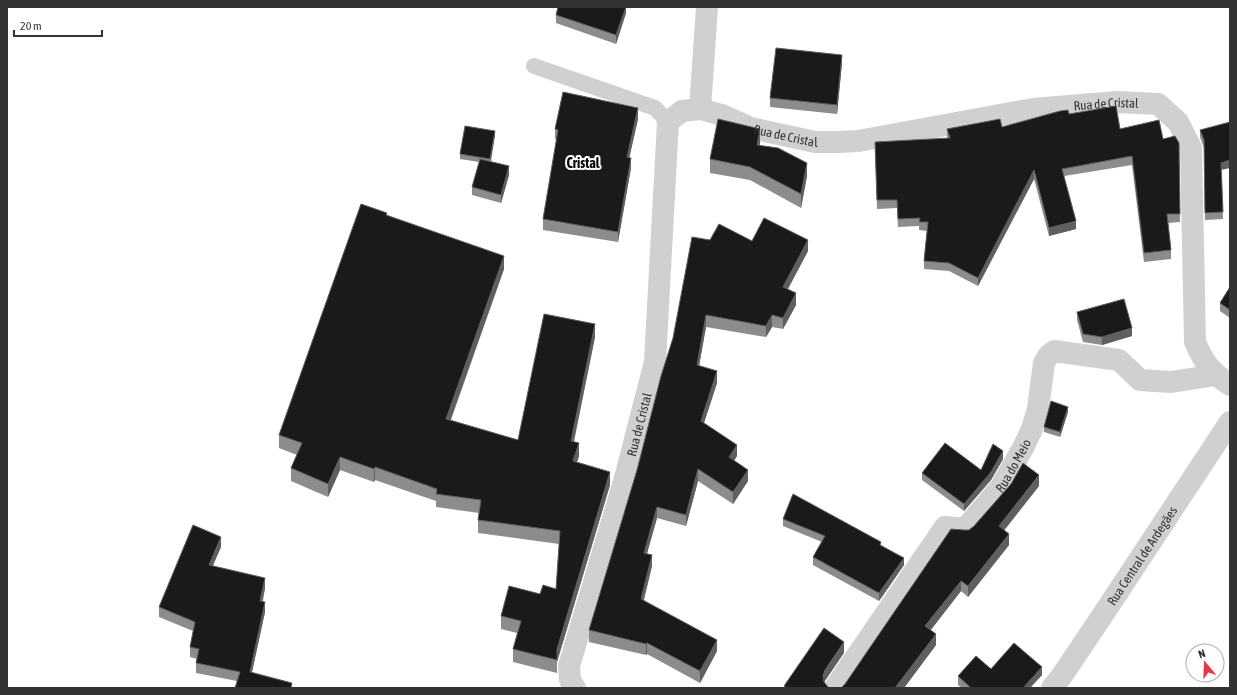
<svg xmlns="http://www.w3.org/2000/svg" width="1237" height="695" font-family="'Asap Condensed',sans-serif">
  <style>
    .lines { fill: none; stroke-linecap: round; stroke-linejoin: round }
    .service { stroke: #d0d0d0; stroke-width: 16 }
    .pedestrian { stroke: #d0d0d0; stroke-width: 22 }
    .minor { stroke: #d0d0d0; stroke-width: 22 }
    .tertiary { stroke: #d0d0d0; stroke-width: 22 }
    .wall { fill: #8c8c8c }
    .shaded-wall { fill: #5f5f5f }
    .building { fill: #1a1a1a; stroke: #5f5f5f }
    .labels { text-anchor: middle; stroke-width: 4; stroke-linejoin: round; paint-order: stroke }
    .street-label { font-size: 13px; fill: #333; stroke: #fff }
    .neighbourhood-label { font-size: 14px; font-weight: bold; fill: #000; stroke: #fff }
  </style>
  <rect width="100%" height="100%" fill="#fff"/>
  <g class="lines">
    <polyline class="service" points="534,66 655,108 668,122"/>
    <path class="pedestrian" id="s1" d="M945,527l20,2 36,-42 23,-41 8,-17 6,-20 6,-46 4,-7 6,-5 65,9 21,20 31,2 45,-7"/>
    <g class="minor">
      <polyline points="700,109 707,7"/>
      <path id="s2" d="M575,688l-5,-8 -1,-14 56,-188 30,-116 13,-240 14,-11 18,-2 22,6 29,13 64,14h23l20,-1 175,-32 84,-7 41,2 20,18 13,26 4,194c9,21 16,30 35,43"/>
      <polyline points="835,688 945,527"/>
    </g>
    <path class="tertiary" id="s3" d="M1052,688l9,-11 45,-67 124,-188"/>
  </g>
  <g class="wall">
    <polygon points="626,7 626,13 616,44 556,23 556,15"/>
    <polygon points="842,63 837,114 770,107 770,98"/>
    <polygon points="1069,114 1120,129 1179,143 1180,222 1168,223 1171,250 1171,259 1144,262 1132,165 1064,176 1076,229 1049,236 1034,179 978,286 949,271 924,269 924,261 927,231 919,230 919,226 898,227 897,208 877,209 875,151 947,139 947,129 1002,127"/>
    <polygon points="638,119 629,158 631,168 618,242 543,230 543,219 557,140 555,139 555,129"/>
    <polygon points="1200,130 1221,170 1223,219 1205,220 1204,148 1200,137"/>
    <polygon points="495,135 491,162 509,175 501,203 472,195 472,187 479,162 460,159 460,154"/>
    <polygon points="760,143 760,145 807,176 801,208 750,180 710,173 710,159"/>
    <polygon points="387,215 504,269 451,420 518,440 595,337 574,442 579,456 577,462 610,485 557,662 557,673 513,662 513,649 517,633 501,629 501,616 540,594 556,589 559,544 478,533 478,520 479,513 436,507 436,501 375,480 374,482 340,470 328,497 291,481 291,468 297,455 279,448 279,435"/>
    <polygon points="710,240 752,241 808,251 788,289 796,305 783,329 772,327 766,337 706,327 699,366 717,383 704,423 737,456 734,461 748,481 733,504 698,481 686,526 657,518 647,553 652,566 644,600 717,651 700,683 647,654 646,655 589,642 589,630"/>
    <polygon points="1230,287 1230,318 1220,311 1220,303"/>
    <polygon points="1077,312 1132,336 1102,345 1083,342 1077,320"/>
    <polygon points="1068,412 1060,437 1044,432 1044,427"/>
    <polygon points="1003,459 991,480 964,511 922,480 922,473 981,470"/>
    <polygon points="1039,486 1004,530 1009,545 968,597 961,591 931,630 936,645 904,688 841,688 845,684 964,530 969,530"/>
    <polygon points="783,519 881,545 904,565 879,601 813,565 813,557 822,542 783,526"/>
    <polygon points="221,547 212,566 265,588 263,601 265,612 252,672 292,688 237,681 196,673 196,663 197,659 190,657 190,647 193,631 159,617 159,607"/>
    <polygon points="991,669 1042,675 1030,688 962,688 958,685 958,676"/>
  </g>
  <g class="shaded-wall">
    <polygon points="626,7 626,13 616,44 616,35"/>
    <polygon points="842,55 842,63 837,114 837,105"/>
    <polygon points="638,108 638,119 627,168 627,157"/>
    <polygon points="760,129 760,143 757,158 757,145"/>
    <polygon points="495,131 495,135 490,163 490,159"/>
    <polygon points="631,158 631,168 618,242 618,232"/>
    <polygon points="1230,160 1230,168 1221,170 1221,163"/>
    <polygon points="807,163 807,176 801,208 801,194"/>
    <polygon points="509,166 509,175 501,203 501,195"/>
    <polygon points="1034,170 1034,179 978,286 978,278"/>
    <polygon points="1076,221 1076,229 1049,236 1049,228"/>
    <polygon points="808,240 808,251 783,298 783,287"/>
    <polygon points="504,256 504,269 446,432 446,419"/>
    <polygon points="796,293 796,305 783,329 783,318"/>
    <polygon points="706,315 706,327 697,377 697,365"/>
    <polygon points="772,315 772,327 766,337 766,326"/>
    <polygon points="595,324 595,337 571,454 571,441"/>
    <polygon points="1132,328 1132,336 1102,345 1102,337"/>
    <polygon points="717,371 717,383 701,432 701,421"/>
    <polygon points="1068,407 1068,412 1060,437 1060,432"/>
    <polygon points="579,443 579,456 573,474 573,461"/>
    <polygon points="737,445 737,456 729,468 729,457"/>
    <polygon points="1003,451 1003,459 991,480 964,511 964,504"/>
    <polygon points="340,457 340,470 328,497 328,484"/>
    <polygon points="375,467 375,480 374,482 374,469"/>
    <polygon points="698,469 698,481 686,526 686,515"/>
    <polygon points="748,470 748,481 733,504 733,492"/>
    <polygon points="610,472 610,485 557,662 557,649"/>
    <polygon points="1039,475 1039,486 999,537 999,526"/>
    <polygon points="657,507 657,518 644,564 644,553"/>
    <polygon points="1009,534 1009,545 968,597 968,586"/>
    <polygon points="221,537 221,547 209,575 209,565"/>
    <polygon points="652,555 652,566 641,610 641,599"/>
    <polygon points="904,558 904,565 879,601 879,593"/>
    <polygon points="265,578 265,588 260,611 260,601"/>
    <polygon points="961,581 961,591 925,637 925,626"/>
    <polygon points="265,602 265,612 250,681 250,672"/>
    <polygon points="936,634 936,645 904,688 895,688"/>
    <polygon points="717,640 717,651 700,683 700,671"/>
    <polygon points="844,642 844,653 825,681 823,687 823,676 825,670"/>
    <polygon points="647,643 647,654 646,655 646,644"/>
    <polygon points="1042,667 1042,675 1030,688 1023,688"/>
  </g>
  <g class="building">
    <polygon points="558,7 626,7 616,35 556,15"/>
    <polygon points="776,48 842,55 837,105 770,98"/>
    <polygon points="563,92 638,108 627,157 631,158 618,232 543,219 558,130 555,129"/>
    <polygon points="1116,106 1120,129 1159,120 1163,139 1175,136 1179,143 1180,214 1167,214 1171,250 1144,253 1132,156 1062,169 1076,221 1049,228 1034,170 978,278 949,263 924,261 928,222 919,222 920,218 898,219 897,200 877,200 875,142 950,138 947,129 1000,119 1002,127 1060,111 1068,110 1069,114"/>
    <polygon points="718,119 760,129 757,145 778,148 807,163 801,194 750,167 710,159"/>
    <polygon points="1230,122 1230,160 1221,163 1223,212 1205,213 1204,140 1200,130"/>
    <polygon points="465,126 495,131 490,159 460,154"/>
    <polygon points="480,159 509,166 501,195 472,187"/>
    <polygon points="361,204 387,213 386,215 504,256 446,419 518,440 544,314 595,324 571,441 579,443 573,461 610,472 557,649 557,660 513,649 521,621 501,616 509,586 540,594 543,585 556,589 560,531 478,520 481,500 436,494 437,489 375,467 374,469 340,457 328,484 291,468 302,443 279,435"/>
    <polygon points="764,218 808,240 783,287 796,293 783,318 772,315 766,326 706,315 697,365 717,371 701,421 737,445 729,457 748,470 733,492 698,469 686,515 657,507 644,553 652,555 641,599 717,640 700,671 647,643 646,644 589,630 637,470 661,376 673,338 692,237 710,240 719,224 752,241"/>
    <polygon points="1230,287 1230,310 1220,303"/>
    <polygon points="1124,299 1132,328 1102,337 1083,334 1077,312"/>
    <polygon points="1051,401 1068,407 1060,432 1044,427"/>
    <polygon points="945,443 981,470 993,444 1003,451 991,472 964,504 922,473"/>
    <polygon points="1023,463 1039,475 999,526 1009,534 968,586 961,581 925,626 936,634 895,688 841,688 845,684 951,529 964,530 969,530 974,526 1011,484"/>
    <polygon points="793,494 881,542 880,545 904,558 879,593 813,557 825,536 783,519"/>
    <polygon points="193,525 221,537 209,565 265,578 260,601 265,602 250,672 292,683 291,688 235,688 240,672 196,663 199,649 190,647 195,622 159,607"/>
    <polygon points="824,628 844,642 825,670 823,676 824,682 828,687 830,688 787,688 784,686"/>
    <polygon points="1014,643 1042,667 1023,688 971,688 958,676 976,656 991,669"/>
  </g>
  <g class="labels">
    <g class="street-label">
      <text dy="5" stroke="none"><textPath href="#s2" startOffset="1030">Rua de Cristal</textPath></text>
      <text dy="5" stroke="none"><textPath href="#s2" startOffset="706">Rua de Cristal</textPath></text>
      <text dy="5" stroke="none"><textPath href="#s2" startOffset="275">Rua de Cristal</textPath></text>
      <text dy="5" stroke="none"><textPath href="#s1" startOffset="100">Rua do Meio</textPath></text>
      <text dy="5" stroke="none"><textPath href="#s3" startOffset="160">Rua Central de Ardegães</textPath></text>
    </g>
    <g class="neighbourhood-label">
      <text x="583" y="168">Cristal</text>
    </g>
  </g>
  <rect width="1237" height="695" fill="none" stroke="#333333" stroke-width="16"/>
  <g transform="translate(1205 663) rotate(341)"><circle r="19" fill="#ffffff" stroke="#adadad"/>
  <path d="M0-3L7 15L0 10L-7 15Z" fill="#e63946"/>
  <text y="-6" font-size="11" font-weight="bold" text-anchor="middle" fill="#333333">N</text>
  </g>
  <path d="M14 30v6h88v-6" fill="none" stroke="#333333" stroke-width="2"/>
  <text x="20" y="30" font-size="12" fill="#333333" stroke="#ffffff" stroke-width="3" paint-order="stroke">20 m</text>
</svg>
